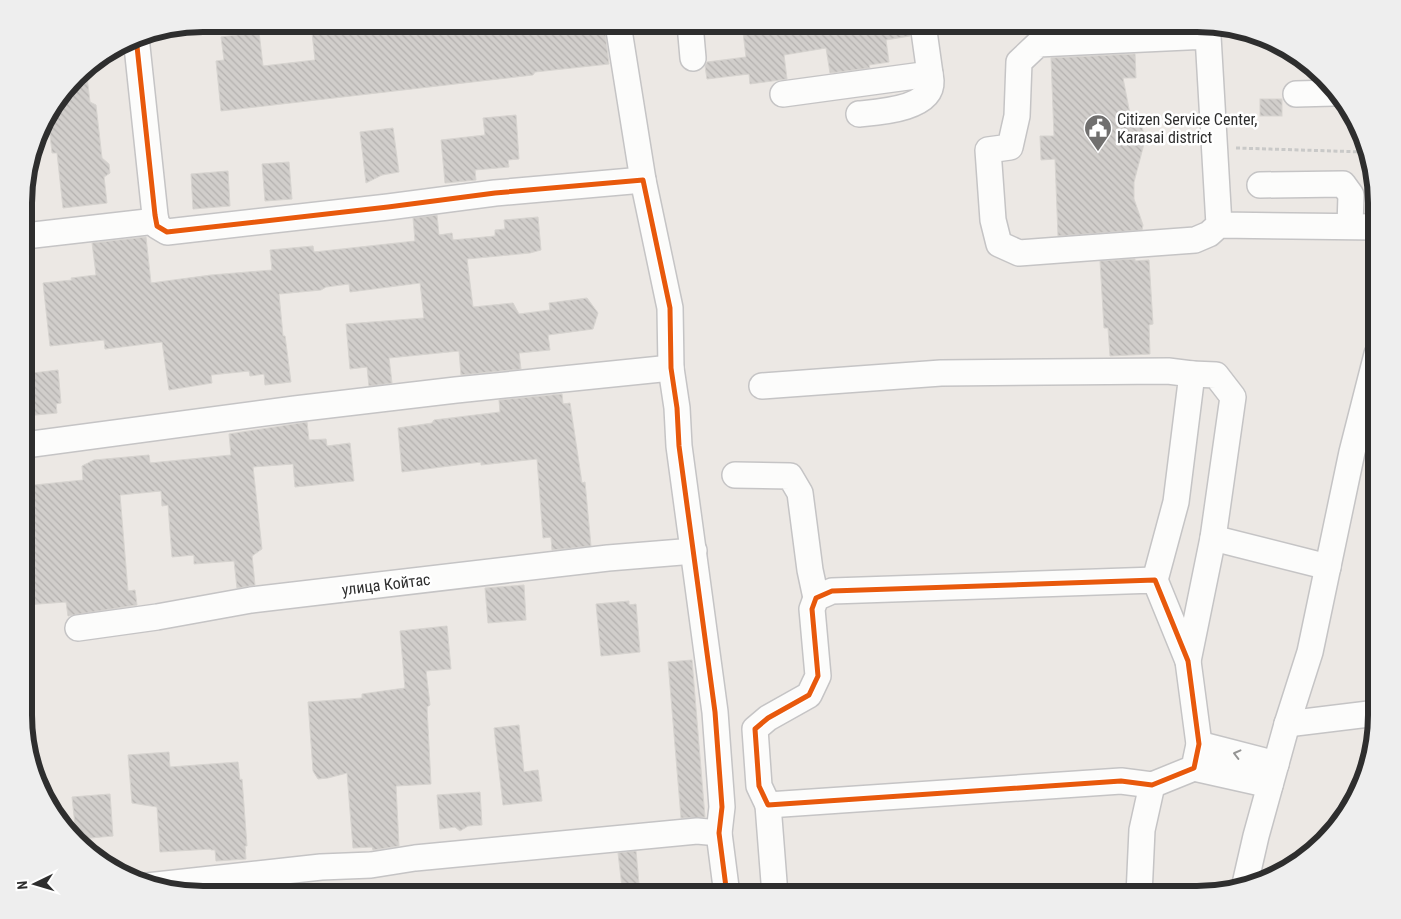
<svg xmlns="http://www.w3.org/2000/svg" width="1401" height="919" font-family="'Roboto Condensed',sans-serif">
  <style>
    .building { fill: url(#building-back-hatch); stroke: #d7d4d0 }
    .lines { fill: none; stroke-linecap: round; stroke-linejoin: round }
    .minor-casing { stroke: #c5c4c5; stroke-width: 28 }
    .path { stroke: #c9c9c8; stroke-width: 3; stroke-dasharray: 4 2.5; stroke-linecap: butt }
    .minor { stroke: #fcfcfb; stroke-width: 25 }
    .cycleway-casing { stroke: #fff; stroke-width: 8 }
    .cycleway { stroke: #e8590c; stroke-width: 5 }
    .oneway { stroke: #959594 }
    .labels { text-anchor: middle; stroke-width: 5; stroke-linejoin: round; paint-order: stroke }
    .poi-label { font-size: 16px; fill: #2e2e2e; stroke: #fff; text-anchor: start }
    .street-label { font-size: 16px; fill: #2e2e2e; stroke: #fff }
    .rim { fill: none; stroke: #2e2e2e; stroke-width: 6 }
  </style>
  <defs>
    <pattern id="building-back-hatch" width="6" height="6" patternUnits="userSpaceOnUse" patternTransform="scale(1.25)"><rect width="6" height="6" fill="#d1cecb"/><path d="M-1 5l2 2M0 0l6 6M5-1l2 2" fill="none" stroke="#b4b1af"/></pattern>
  </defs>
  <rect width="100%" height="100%" fill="#ece8e4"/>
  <g class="building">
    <polygon points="311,24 369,24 369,26 383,25 388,29 423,25 422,24 604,24 609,64 535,72 533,75 221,111 216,61 224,60 221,37 259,32 263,66 315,60"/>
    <polygon points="742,24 909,24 910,36 886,40 889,62 869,65 870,68 830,73 826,48 784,55 787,79 750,84 749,74 707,79 705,66 707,62 746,57"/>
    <polygon points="1135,54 1136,78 1123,78 1130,114 1139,112 1145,140 1134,182 1134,199 1143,225 1142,230 1058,236 1055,159 1041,160 1040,136 1054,136 1051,58"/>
    <polygon points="86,68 90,102 96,105 102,158 109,164 110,173 104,177 107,203 63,208 57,153 52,153 48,117"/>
    <rect x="1260" y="99" width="22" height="17"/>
    <polygon points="516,115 519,159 508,160 509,167 475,170 476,180 445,183 441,140 485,135 483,118"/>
    <polygon points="393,128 399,172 382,175 366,183 360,132"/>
    <polygon points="289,162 292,199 265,201 262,164"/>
    <polygon points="228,171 230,206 193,209 191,174"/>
    <polygon points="437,215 439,235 452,233 453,240 495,236 495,230 505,229 504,220 538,217 541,250 530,253 467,259 473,307 513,303 519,314 550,310 549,303 587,298 598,313 593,329 548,335 550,350 519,353 521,369 461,375 459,351 389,358 392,383 369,386 367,367 350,369 346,324 424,318 420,283 350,292 349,284 326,287 321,290 279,294 283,336 285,336 291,382 265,385 264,374 250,376 249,371 211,375 212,383 169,390 162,342 105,349 104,340 50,346 43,283 72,280 71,278 96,275 92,243 146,237 151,283 211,275 272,270 270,250 313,246 314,252 415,241 413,218"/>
    <polygon points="1135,259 1135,261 1149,260 1153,324 1149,325 1150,354 1110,356 1108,328 1104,328 1100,261"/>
    <polygon points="58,370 61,403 56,404 57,413 25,416 25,374"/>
    <polygon points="562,394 563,404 570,403 582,483 585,482 591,546 552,550 551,537 543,538 537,459 481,465 481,462 402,472 398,428 432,423 434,420 500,412 499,400"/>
    <polygon points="307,422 309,440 326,439 327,446 350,443 354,481 295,487 293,464 253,467 262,549 252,556 255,585 237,588 234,561 194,564 194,555 172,557 168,505 162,506 161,491 120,495 128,591 135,590 137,605 68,616 66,602 25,605 25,486 83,480 82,466 94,460 149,455 150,463 231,455 229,434"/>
    <polygon points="524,585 526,620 488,623 485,588"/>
    <polygon points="629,601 629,605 636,604 640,652 601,656 596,604"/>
    <polygon points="447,626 451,669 426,671 430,705 427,707 431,784 396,786 399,846 373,850 372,847 353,848 347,773 328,778 318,779 313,771 308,702 362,698 362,694 405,688 400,631"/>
    <polygon points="692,660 705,817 681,818 668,662"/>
    <polygon points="519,725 524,772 538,770 542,801 503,805 494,728"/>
    <polygon points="169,752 170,767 238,762 240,780 242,779 247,846 245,846 246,859 216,861 215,850 211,850 211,849 160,852 157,807 132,803 128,755"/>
    <polygon points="480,792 482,825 468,826 460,831 455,827 440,829 437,795"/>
    <polygon points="110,794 113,836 79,839 76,835 72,797"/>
    <polygon points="636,851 640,895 623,895 618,853"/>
  </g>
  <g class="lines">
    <g class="minor-casing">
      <g id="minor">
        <polyline points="618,24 643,180"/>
        <polyline points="690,24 693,58"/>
        <polyline points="136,37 155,215 157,226 167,232 388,207 495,193 643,180 670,308 671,368 677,408 679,446 715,712 722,807 719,833 727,895"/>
        <polyline points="783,94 930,74"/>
        <polyline points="1296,94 1334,93"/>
        <path d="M859,114c20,-2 73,-5 72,-33l-8,-57"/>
        <polyline points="1260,185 1343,184 1351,195 1350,226"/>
        <polyline points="1219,225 1209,234 1195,240 1019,253 999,244 993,220 988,150 1010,147 1017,116 1019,62 1038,44 1208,36 1219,225 1377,227"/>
        <polyline points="25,236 156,221"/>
        <polyline points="762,386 941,373 1168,371 1192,374 1176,502 1155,580"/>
        <polyline points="25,445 295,409 456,390 671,368"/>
        <polyline points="735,475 790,476 800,493 810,570 816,598"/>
        <polyline points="1213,538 1328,567"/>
        <polygon points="1155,580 1188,661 1199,744 1194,768 1152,785 1121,781 768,805 759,786 755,729 768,718 809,695 818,676 812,609 816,598 832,591"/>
        <polyline points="78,628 157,617 251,600 608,558 694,551"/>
        <polyline points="1188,661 1213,538 1233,397 1216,375 1192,374"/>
        <polyline points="1287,724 1377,713"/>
        <polyline points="1199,744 1276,764"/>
        <polyline points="1194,768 1270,785"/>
        <polyline points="768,805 775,895"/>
        <polyline points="1245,884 1256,836 1287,724 1310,652 1352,452 1377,354"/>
        <polyline points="147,886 321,867 371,865 415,858 697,831 719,833"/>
        <polyline points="1139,895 1142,830 1152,785"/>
      </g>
    </g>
    <polyline class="path" points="1236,148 1365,152"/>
    <use href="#minor" class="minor"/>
    <g class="cycleway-casing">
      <g id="cycleway">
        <polyline points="136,37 155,215 157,226 167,232 388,207 495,193 643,180 670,308 671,368 677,408 679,446 715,712 722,807 719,833 727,895"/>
        <polygon points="1155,580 1188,661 1199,744 1194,768 1152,785 1121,781 768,805 759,786 755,729 768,718 809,695 818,676 812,609 816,598 832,591"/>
      </g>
    </g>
    <use href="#cycleway" class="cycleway"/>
  </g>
  <defs><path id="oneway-chevron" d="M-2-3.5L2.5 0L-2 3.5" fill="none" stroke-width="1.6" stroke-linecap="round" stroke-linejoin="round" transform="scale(1.25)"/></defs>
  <use class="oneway" href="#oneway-chevron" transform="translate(1237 754) rotate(-166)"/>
  <defs>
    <g id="civic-pin" transform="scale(1.4375)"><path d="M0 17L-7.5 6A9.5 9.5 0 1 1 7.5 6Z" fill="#706f6e" stroke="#fff"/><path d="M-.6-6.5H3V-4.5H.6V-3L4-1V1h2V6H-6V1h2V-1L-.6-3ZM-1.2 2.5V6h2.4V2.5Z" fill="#fff"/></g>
  </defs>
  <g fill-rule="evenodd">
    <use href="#civic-pin" x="1098" y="128"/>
  </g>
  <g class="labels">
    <g class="poi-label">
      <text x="1117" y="125">Citizen Service Center,<tspan x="1117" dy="18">Karasai district</tspan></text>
    </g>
    <g class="street-label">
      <text transform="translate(386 584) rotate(-7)" y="6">улица Койтас</text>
    </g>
  </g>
  <path d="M0 0H1401V919H0ZM203 32H1197A171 171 0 0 1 1368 203V715A171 171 0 0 1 1197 886H203A171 171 0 0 1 32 715V203A171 171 0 0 1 203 32Z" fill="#eee" fill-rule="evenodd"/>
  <path class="rim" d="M203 32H1197A171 171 0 0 1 1368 203V715A171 171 0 0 1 1197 886H203A171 171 0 0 1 32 715V203A171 171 0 0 1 203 32Z"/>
  <g transform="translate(35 884) rotate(265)" stroke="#ffffff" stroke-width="4" paint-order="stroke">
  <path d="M0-4L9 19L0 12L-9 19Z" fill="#2e2e2e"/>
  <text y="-8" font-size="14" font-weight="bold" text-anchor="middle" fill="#2e2e2e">N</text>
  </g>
</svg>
